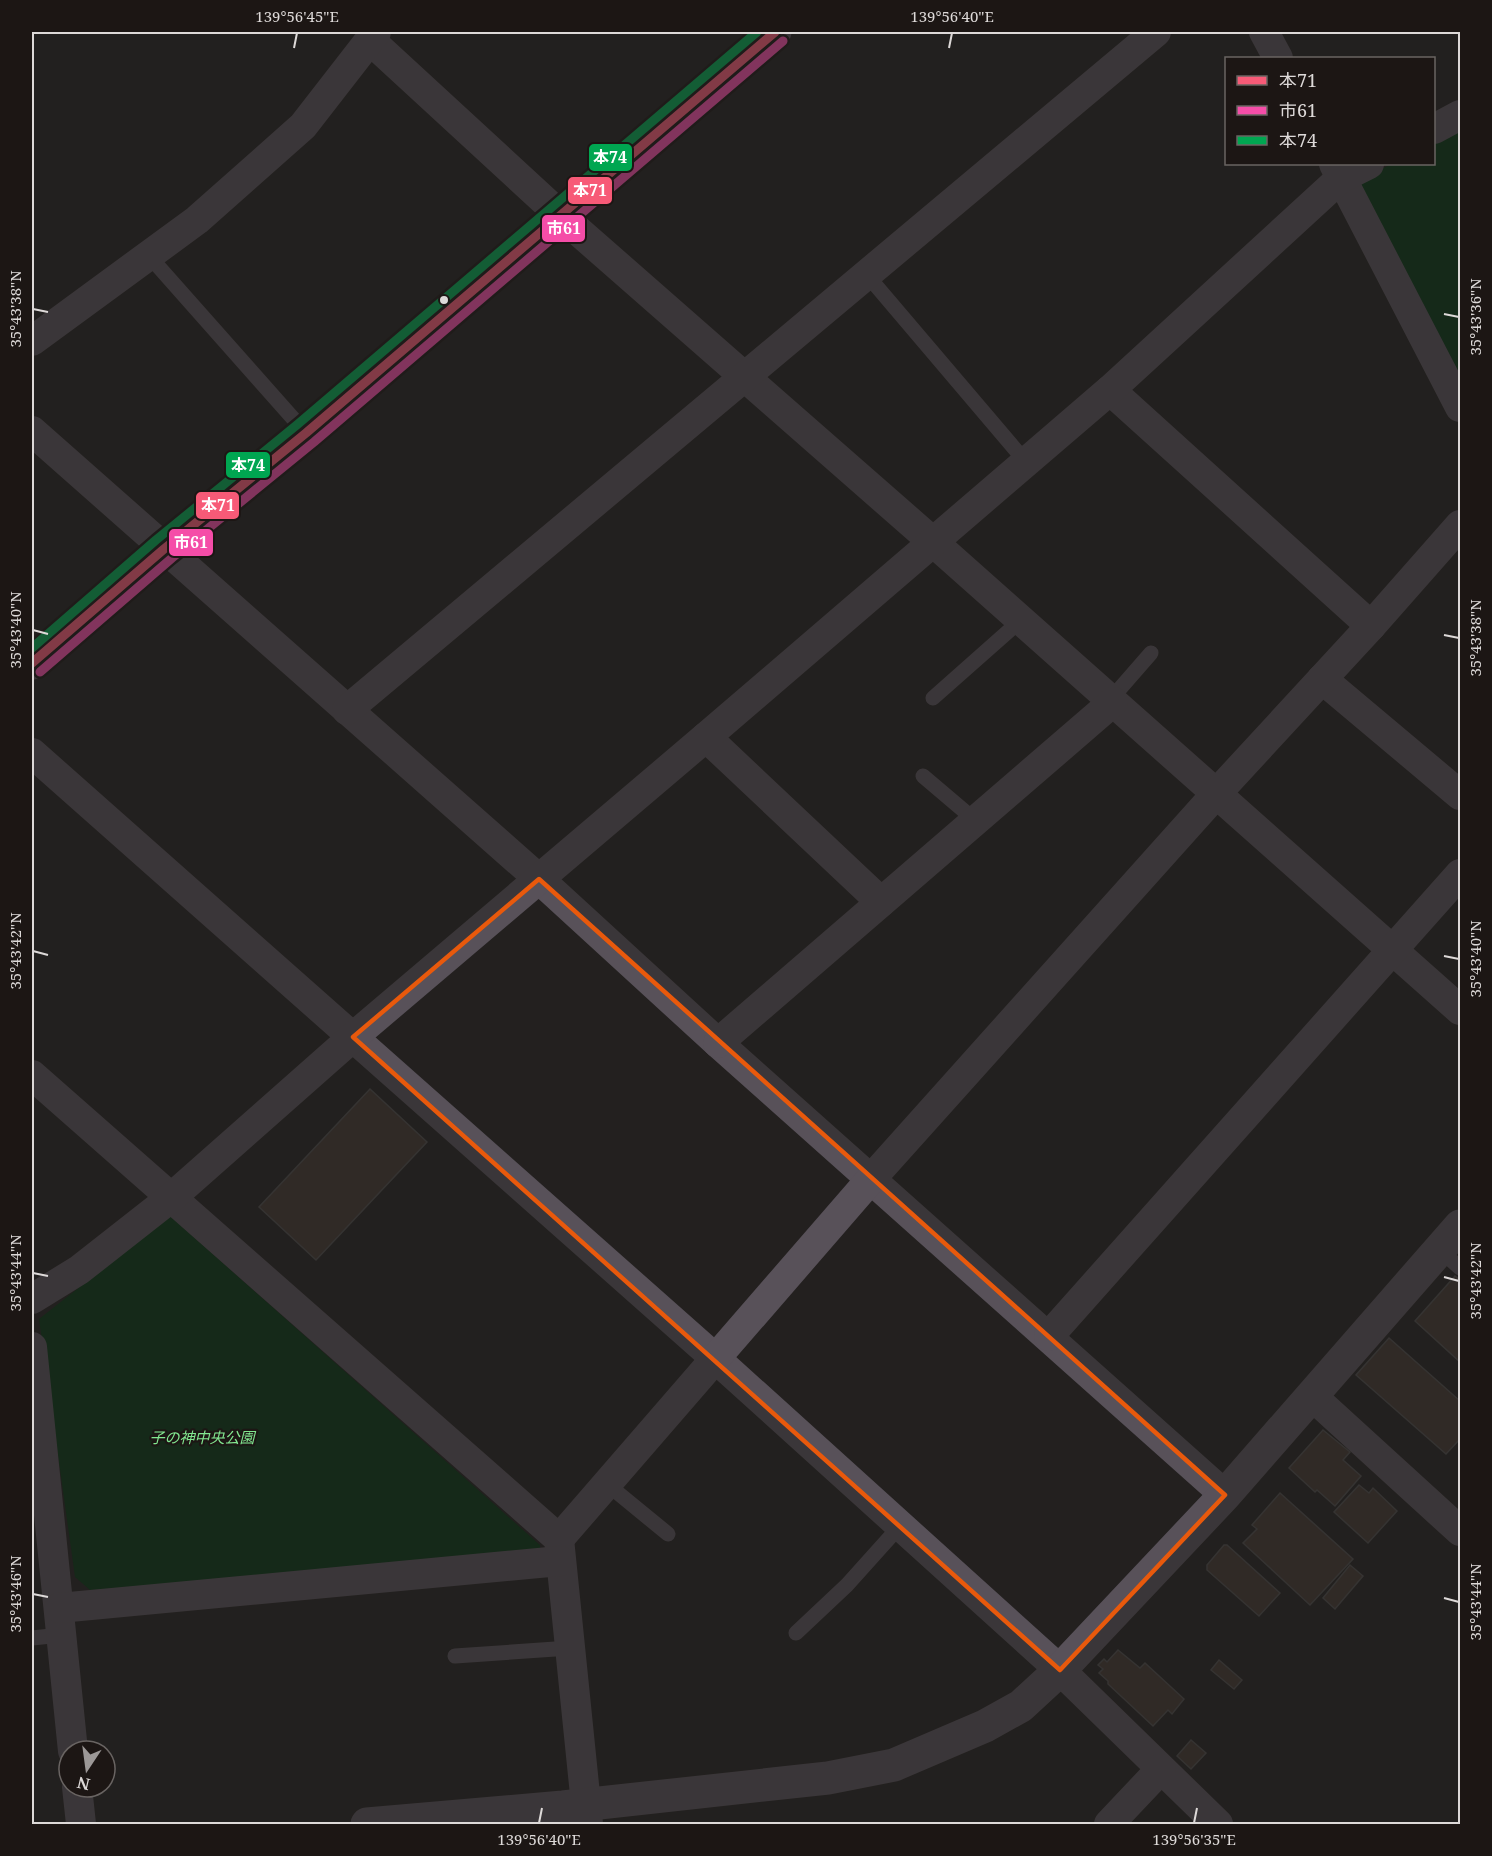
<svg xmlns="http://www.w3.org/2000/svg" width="1492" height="1856" font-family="'Noto Serif','Noto Sans JP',serif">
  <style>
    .green { fill: #063312 }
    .building { fill: #413530; stroke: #4c4a49; stroke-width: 1.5 }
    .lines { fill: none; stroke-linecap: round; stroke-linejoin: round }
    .service { stroke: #585159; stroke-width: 15 }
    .minor { stroke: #585159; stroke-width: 30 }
    .tertiary { stroke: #585159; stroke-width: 33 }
    .bus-1-casing { stroke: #1c1614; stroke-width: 14 }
    .bus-2-casing { stroke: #1c1614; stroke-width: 14 }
    .bus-3-casing { stroke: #1c1614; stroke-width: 14 }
    .bus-1 { stroke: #f75a77; stroke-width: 9 }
    .bus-2 { stroke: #f54da8; stroke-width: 9 }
    .bus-3 { stroke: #00a651; stroke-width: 9 }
    .marked { fill: none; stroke: #e8590c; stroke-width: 4.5; stroke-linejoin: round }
    .ticks { fill: none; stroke: #ddd9d8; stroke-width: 2 }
    .bus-dot { fill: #ddd9d8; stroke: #1c1614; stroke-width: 2 }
    .labels { text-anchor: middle; stroke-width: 4.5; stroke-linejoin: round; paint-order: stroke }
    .park-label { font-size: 15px; font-style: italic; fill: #82e790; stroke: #1c1614 }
    .line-badge { stroke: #1c1614; stroke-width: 2 }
    .badge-label { font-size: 16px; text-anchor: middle; font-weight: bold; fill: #fff }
    .neatline { fill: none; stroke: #ddd9d8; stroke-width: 2 }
    .ticks-label { font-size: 15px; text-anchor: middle; fill: #ddd9d8 }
  </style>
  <rect width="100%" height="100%" fill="#23201f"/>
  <g class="green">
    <polygon points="1460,127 1460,379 1353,184 1391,164 1434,164 1434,141"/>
    <polygon points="170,1216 540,1545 540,1558 90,1590 75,1577 39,1319"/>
  </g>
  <g class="building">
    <polygon points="370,1089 427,1142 316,1260 259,1207"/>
    <polygon points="1455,1276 1460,1280 1460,1362 1415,1321"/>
    <polygon points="1389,1338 1460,1401 1460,1439 1446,1454 1356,1375"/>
    <polygon points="1323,1430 1350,1452 1343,1460 1361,1476 1335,1506 1317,1490 1315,1492 1289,1468"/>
    <polygon points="1359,1485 1369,1493 1373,1488 1397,1511 1368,1543 1334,1512"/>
    <polygon points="1280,1493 1353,1559 1310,1605 1243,1543 1257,1529 1252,1525"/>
    <polygon points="1224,1545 1227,1545 1280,1593 1259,1616 1207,1570 1207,1565"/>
    <polygon points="1350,1565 1363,1576 1335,1609 1323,1598"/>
    <polygon points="1118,1650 1140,1668 1145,1663 1184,1699 1172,1714 1168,1710 1153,1726 1108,1684 1108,1681 1099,1673 1103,1669 1098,1665 1104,1659 1107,1662"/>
    <polygon points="1219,1660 1242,1680 1234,1689 1211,1670"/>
    <polygon points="1191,1740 1206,1753 1191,1769 1177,1756"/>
  </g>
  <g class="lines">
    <g class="service">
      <polyline points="150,257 306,433"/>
      <polyline points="867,275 1026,462"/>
      <polyline points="933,698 1021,620"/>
      <polyline points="1110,700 1151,653"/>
      <polyline points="923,776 976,821"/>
      <polyline points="1440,1250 1460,1268"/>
      <polyline points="607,1484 668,1534"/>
      <polyline points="796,1633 847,1585 900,1526"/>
      <polyline points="32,1638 61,1635"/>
      <polyline points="455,1656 570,1648"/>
    </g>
    <g class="minor">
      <polyline points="1264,32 1278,58"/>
      <polyline points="370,40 560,215 933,542 1460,1010"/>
      <polyline points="1434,129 1460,115"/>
      <polyline points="1334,164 1460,407"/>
      <polyline points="32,341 197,220 303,126 376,32"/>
      <polyline points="1110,390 1371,626"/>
      <polyline points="32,431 539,879 718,1043 1225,1495"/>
      <polyline points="1322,679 1460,795"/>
      <polyline points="347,710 1156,32"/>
      <polyline points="706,737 881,902"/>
      <polyline points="32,753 716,1359 1060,1670 1218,1824"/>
      <polyline points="718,1043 1113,702"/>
      <polyline points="32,1075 559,1539 588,1824"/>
      <polyline points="32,1299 79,1270 172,1197 353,1037 706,737 1110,390 1341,178 1369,164"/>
      <polyline points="1049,1336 1460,874"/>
      <polyline points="32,1347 73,1751"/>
      <polyline points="1312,1396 1460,1531"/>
      <polyline points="559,1539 871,1179 1216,794 1371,626 1460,525"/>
      <polyline points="59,1608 560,1561"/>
      <polyline points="77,1787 81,1824"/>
      <polyline points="1109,1824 1161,1769"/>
    </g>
    <g class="tertiary">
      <polyline points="32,663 164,549 306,433 775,32"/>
      <polyline points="367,1824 563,1807 828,1778 894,1765 985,1726 1021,1706 1060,1670 1225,1495 1460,1226"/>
    </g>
    <g class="bus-1-casing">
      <polyline id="bus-1" points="32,663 164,549 306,433 775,32"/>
    </g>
    <g class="bus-2-casing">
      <polyline id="bus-2" points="40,672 172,558 314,442 783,41"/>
    </g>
    <g class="bus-3-casing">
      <polyline id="bus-3" points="32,648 156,540 298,424 757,32"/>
    </g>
    <use href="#bus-1" class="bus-1"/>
    <use href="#bus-2" class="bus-2"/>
    <use href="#bus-3" class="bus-3"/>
  </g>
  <path d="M0 0H1492V1856H0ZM539,879l686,616 -165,175 -707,-633z" fill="#23201f" fill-opacity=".55" fill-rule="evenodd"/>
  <path class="marked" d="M539,879l686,616 -165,175 -707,-633z"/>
  <path class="ticks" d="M294,48l3,-15M949,48l3,-15M33,309l15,3M1444,314l15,3M33,630l15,4M1444,635l15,3M33,951l15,4M1444,956l15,3M33,1273l15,3M1444,1277l15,4M33,1594l15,3M1444,1598l15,4M539,1823l3,-15M1194,1823l3,-15"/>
  <circle class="bus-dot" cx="444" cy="300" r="5"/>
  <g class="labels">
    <g class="park-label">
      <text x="202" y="1443">子の神中央公園</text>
    </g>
  </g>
  <g class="line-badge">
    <rect x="588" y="143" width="45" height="29" rx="6" fill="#00a651"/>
    <rect x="567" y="176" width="46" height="29" rx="6" fill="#f75a77"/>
    <rect x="541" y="214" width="45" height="29" rx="6" fill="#f54da8"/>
    <rect x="225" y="451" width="46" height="28" rx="6" fill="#00a651"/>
    <rect x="195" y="491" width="45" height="29" rx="6" fill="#f75a77"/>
    <rect x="168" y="528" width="46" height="29" rx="6" fill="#f54da8"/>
  </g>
  <g class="badge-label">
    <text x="610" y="163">本74</text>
    <text x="590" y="196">本71</text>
    <text x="564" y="234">市61</text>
    <text x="248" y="471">本74</text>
    <text x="218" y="511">本71</text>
    <text x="191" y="548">市61</text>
  </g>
  <rect width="1492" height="1856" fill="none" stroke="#1c1614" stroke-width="66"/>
  <rect x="1225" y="57" width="210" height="108" fill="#1c1614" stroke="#696462" stroke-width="1.5"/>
  <rect x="1237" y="76" width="30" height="9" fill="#f75a77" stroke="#696462" stroke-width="1.5"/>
  <text x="1279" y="87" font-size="18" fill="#ddd9d8">本71</text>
  <rect x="1237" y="106" width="30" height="9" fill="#f54da8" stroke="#696462" stroke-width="1.5"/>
  <text x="1279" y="117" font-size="18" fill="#ddd9d8">市61</text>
  <rect x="1237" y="136" width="30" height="9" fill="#00a651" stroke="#696462" stroke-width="1.5"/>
  <text x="1279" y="147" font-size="18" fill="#ddd9d8">本74</text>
  <g transform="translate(87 1769) rotate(193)"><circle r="28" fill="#1c1614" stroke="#696462" stroke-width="1.5"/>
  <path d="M0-4.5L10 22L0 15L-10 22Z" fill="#9c9897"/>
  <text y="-9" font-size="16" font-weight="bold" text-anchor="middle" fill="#ddd9d8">N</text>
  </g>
  <rect x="33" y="33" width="1426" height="1790" class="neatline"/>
  <g class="ticks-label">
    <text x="297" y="22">139°56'45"E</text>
    <text x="952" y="22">139°56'40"E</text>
    <text transform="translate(16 309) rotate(-90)" y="5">35°43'38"N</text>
    <text transform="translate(1476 317) rotate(-90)" y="5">35°43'36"N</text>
    <text transform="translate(16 630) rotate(-90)" y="5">35°43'40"N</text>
    <text transform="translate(1476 638) rotate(-90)" y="5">35°43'38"N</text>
    <text transform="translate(16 951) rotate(-90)" y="5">35°43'42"N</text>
    <text transform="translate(1476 959) rotate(-90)" y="5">35°43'40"N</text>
    <text transform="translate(16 1273) rotate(-90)" y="5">35°43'44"N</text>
    <text transform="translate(1476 1281) rotate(-90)" y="5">35°43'42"N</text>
    <text transform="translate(16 1594) rotate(-90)" y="5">35°43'46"N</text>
    <text transform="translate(1476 1602) rotate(-90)" y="5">35°43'44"N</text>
    <text x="539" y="1845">139°56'40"E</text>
    <text x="1194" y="1845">139°56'35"E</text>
  </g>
</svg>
